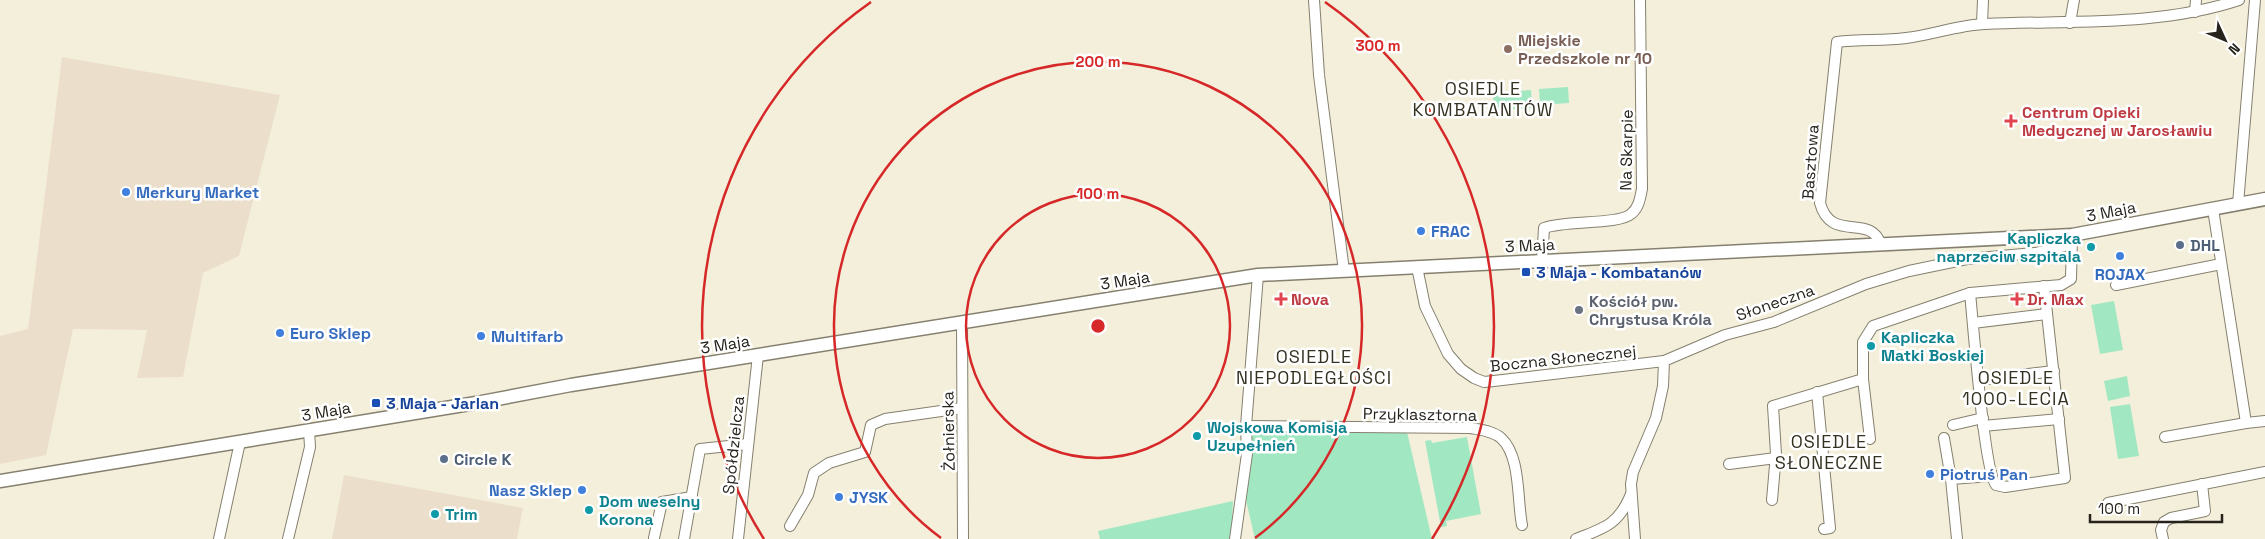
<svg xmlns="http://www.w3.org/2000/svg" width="2265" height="539" font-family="'Space Grotesk',sans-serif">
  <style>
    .commercial { fill: #ebdfcb }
    .green { fill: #a1e8c2 }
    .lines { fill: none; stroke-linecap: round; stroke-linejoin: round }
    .minor-casing { stroke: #85806e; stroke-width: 12 }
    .tertiary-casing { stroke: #85806e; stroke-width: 15 }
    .minor { stroke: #fff; stroke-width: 10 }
    .tertiary { stroke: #fff; stroke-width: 12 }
    .ring { fill: none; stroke: #d62828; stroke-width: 2.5 }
    .education-dot { fill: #8d6e63; stroke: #fff; stroke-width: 2 }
    .health-dot { fill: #e0444e; stroke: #fff; stroke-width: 2 }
    .shop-dot { fill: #3f7fe0; stroke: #fff; stroke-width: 2 }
    .service-dot { fill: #5c6f8a; stroke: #fff; stroke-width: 2 }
    .culture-dot { fill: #0f9aa8; stroke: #fff; stroke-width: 2 }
    .transit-dot { fill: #1a4fb4; stroke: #fff; stroke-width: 2 }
    .worship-dot { fill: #6b7280; stroke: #fff; stroke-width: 2 }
    .labels { text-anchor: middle; stroke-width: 5; stroke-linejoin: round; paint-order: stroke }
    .education-label { font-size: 16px; font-weight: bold; fill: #785e54; stroke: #fff; text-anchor: start }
    .health-label { font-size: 16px; font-weight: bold; fill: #be3a42; stroke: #fff; text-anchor: start }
    .street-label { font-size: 16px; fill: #26231c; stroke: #fff }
    .shop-label { font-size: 16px; font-weight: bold; fill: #366cbe; stroke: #fff; text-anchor: start }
    .culture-label { font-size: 16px; font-weight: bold; fill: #0d838f; stroke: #fff; text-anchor: start }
    .service-label { font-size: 16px; font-weight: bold; fill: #4e5e75; stroke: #fff; text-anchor: start }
    .transit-label { font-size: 16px; font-weight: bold; fill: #164399; stroke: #fff; text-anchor: start }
    .worship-label { font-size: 16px; font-weight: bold; fill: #5b616d; stroke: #fff; text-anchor: start }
    .neighbourhood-label { font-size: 18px; letter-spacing: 1px; fill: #363222; stroke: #fff }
    .centre { fill: #d62828; stroke: #fff; stroke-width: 2.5 }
    .ring-label { font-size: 15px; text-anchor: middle; font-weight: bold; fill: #d62828; stroke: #fff; stroke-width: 5; stroke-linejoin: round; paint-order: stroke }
  </style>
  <rect width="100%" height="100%" fill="#f4efdb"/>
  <g class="commercial">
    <polygon points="62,57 280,95 239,256 203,273 183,377 137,378 147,330 73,329 46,455 0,464 0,336 28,329"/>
    <polygon points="344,475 523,508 517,539 332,539"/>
  </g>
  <g class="green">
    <polygon points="1568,87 1569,103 1540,105 1539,89"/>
    <polygon points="1531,90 1532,108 1494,110 1493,93"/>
    <polygon points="2114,301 2123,350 2100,354 2091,305"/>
    <polygon points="2127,376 2130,396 2108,401 2104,381"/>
    <polygon points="2130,404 2139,456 2118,459 2110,407"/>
    <polygon points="1251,430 1407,432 1432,539 1255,539 1245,496"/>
    <polygon points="1467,437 1481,514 1446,521 1447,526 1441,527 1425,441 1431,440 1432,443"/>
    <polygon points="1233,501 1231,539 1100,539 1098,531"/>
  </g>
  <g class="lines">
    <g class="minor-casing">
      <g id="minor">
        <polyline points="1314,0 1319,75 1344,271"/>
        <polyline points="2195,12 2196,0"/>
        <polyline points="2070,23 2074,0"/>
        <polyline points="1982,24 1983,0"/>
        <polyline points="2238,204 2255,0"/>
        <polyline points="2213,209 2246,423 2265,421"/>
        <path d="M1881,245c-10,-33 -50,-1 -61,-42l17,-161c23,-3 46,-1 69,-4 26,-3 52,-13 79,-14 85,-4 172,3 254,-24"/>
        <path d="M1542,261l2,-33c21,-8 74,-3 87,-14 8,-6 9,-16 11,-25l-2,-189"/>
        <polyline points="1417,267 1425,306 1448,354 1461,369 1474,378 1484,382 1494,381 1664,361"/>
        <polyline points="2116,285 2221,264"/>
        <path d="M1970,293c3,28 14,179 26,192l9,2 60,-9 -21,-192"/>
        <polyline points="962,322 963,539"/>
        <polyline points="1973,323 2047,314"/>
        <polyline points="1863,379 1870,439"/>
        <polyline points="1979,380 2054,371"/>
        <polyline points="1817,392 1830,528 1824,529"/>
        <polyline points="1953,425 1983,418"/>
        <path d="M1246,426l225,2c10,2 22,3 30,10 20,18 16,62 21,87"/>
        <polyline points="1983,426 2059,419"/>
        <polyline points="2165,437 2246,423"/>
        <polyline points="1944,438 1951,479"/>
        <polyline points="1729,464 1776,458"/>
        <polyline points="1772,500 1776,454 1773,406 1863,379 1863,342 1873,326 1970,293 2061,285 2071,279 2072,236"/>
        <polyline points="2108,503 2265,472"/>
        <polyline points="790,526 808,495 814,473 829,463 865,452 871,425 885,419 962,408"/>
        <polyline points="654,538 662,502 692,497"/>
        <polyline points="219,539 240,442"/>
        <polyline points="288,539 310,447 309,430"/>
        <polyline points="684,539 700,449 748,444"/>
        <polyline points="738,539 758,355"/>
        <polyline points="1235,539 1247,454 1246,426 1258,275"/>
        <path d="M1576,539c29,-11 43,-15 55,-45"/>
        <polyline points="1635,539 1631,484 1633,472 1656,418 1663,386 1664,361 1725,335 1774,322 1866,284 1909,271 1967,259 2035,253 2065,246 2072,235"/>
        <polyline points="1957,539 1951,479 1991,476"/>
        <polyline points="2163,539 2161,530 2164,522 2171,518 2205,511 2202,484"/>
      </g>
    </g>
    <g class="tertiary-casing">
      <polyline id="tertiary" points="0,481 476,403 571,385 1258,275 2072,235 2265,199"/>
    </g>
    <use href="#minor" class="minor"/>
    <use href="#tertiary" class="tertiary"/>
  </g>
  <g class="ring">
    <circle cx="1098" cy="326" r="132"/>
    <path d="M941 538A264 264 0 1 1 1255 538"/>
    <path d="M764 539A396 396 0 0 1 871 2M1325 2A396 396 0 0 1 1432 539"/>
  </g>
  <circle class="education-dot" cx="1508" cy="49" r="5"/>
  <g class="health-dot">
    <path d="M2008.5 113.5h5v5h5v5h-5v5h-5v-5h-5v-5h5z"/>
    <path d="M1278.5 291.5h5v5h5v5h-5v5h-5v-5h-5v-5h5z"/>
    <path d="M2014.5 291.5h5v5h5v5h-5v5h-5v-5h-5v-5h5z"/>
  </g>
  <g class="shop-dot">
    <circle cx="126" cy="192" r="5"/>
    <circle cx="1421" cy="231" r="5"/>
    <circle cx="2120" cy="256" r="5"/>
    <circle cx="280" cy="333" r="5"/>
    <circle cx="481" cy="336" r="5"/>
    <circle cx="1930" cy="474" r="5"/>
    <circle cx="582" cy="490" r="5"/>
    <circle cx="839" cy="497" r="5"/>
  </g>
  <g class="service-dot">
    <circle cx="2180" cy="245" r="5"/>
    <circle cx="444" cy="459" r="5"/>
  </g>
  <g class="culture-dot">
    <circle cx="2091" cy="247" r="5"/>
    <circle cx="1871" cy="346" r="5"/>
    <circle cx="1197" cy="436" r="5"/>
    <circle cx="589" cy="510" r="5"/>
    <circle cx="435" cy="514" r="5"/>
  </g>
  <g class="transit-dot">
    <rect x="1521" y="267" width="10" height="10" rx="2.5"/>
    <rect x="371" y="398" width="10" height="10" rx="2.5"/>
  </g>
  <circle class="worship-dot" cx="1579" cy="310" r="5"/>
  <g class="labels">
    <g class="education-label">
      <text x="1518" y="46">Miejskie<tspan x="1518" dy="18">Przedszkole nr 10</tspan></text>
    </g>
    <g class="health-label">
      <text x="2022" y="118">Centrum Opieki<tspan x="2022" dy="18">Medycznej w Jarosławiu</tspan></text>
      <text x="1291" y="305">Nova</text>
      <text x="2027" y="305">Dr. Max</text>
    </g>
    <g class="street-label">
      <text transform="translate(1626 150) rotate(-89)" y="6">Na Skarpie</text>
      <text transform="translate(1810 162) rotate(-86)" y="6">Basztowa</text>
      <text transform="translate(2111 211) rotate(-11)" y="6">3 Maja</text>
      <text transform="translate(1530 245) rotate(-3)" y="6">3 Maja</text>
      <text transform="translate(1125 280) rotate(-9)" y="6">3 Maja</text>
      <text transform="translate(1775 302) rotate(-19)" y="6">Słoneczna</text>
      <text transform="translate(725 344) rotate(-9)" y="6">3 Maja</text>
      <text transform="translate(1563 358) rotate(-6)" y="6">Boczna Słonecznej</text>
      <text transform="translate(326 411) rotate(-10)" y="6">3 Maja</text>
      <text transform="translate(1420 414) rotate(1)" y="6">Przyklasztorna</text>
      <text transform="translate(948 431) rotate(-91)" y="6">Żołnierska</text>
      <text transform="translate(733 445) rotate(-84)" y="6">Spółdzielcza</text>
    </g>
    <g class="shop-label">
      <text x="136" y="198">Merkury Market</text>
      <text x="1431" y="237">FRAC</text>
      <text x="2120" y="280" text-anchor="middle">ROJAX</text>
      <text x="290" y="339">Euro Sklep</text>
      <text x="491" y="342">Multifarb</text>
      <text x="1940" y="480">Piotruś Pan</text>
      <text x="572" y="496" text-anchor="end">Nasz Sklep</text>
      <text x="849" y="503">JYSK</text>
    </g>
    <g class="culture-label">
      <text x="2081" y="244" text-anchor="end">Kapliczka<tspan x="2081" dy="18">naprzeciw szpitala</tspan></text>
      <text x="1881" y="343">Kapliczka<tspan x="1881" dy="18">Matki Boskiej</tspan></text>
      <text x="1207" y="433">Wojskowa Komisja<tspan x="1207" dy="18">Uzupełnień</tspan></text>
      <text x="599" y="507">Dom weselny<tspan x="599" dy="18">Korona</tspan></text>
      <text x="445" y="520">Trim</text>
    </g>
    <g class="service-label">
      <text x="2190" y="251">DHL</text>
      <text x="454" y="465">Circle K</text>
    </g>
    <g class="transit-label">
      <text x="1536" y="278">3 Maja - Kombatanów</text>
      <text x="386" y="409">3 Maja - Jarlan</text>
    </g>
    <g class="worship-label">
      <text x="1589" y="307">Kościół pw.<tspan x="1589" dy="18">Chrystusa Króla</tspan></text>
    </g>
    <g class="neighbourhood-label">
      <text x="1483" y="95">OSIEDLE<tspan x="1483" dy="21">KOMBATANTÓW</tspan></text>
      <text x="1314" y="363">OSIEDLE<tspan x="1314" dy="21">NIEPODLEGŁOŚCI</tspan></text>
      <text x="2016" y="384">OSIEDLE<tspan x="2016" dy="21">1000-LECIA</tspan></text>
      <text x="1829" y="448">OSIEDLE<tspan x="1829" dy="21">SŁONECZNE</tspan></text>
    </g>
  </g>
  <circle cx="1098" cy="326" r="8" class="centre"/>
  <g class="ring-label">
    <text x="1378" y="51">300 m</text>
    <text x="1098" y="67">200 m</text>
    <text x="1098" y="199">100 m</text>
  </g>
  <g transform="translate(2225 40) rotate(134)" stroke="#ffffff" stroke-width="4" paint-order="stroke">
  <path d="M0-4L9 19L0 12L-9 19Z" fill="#26231c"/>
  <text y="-8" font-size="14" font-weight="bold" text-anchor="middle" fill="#26231c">N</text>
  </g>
  <path d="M2090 514v8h132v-8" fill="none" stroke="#26231c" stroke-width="2.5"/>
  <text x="2098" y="514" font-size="15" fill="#26231c" stroke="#ffffff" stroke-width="4" paint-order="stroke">100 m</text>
</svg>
